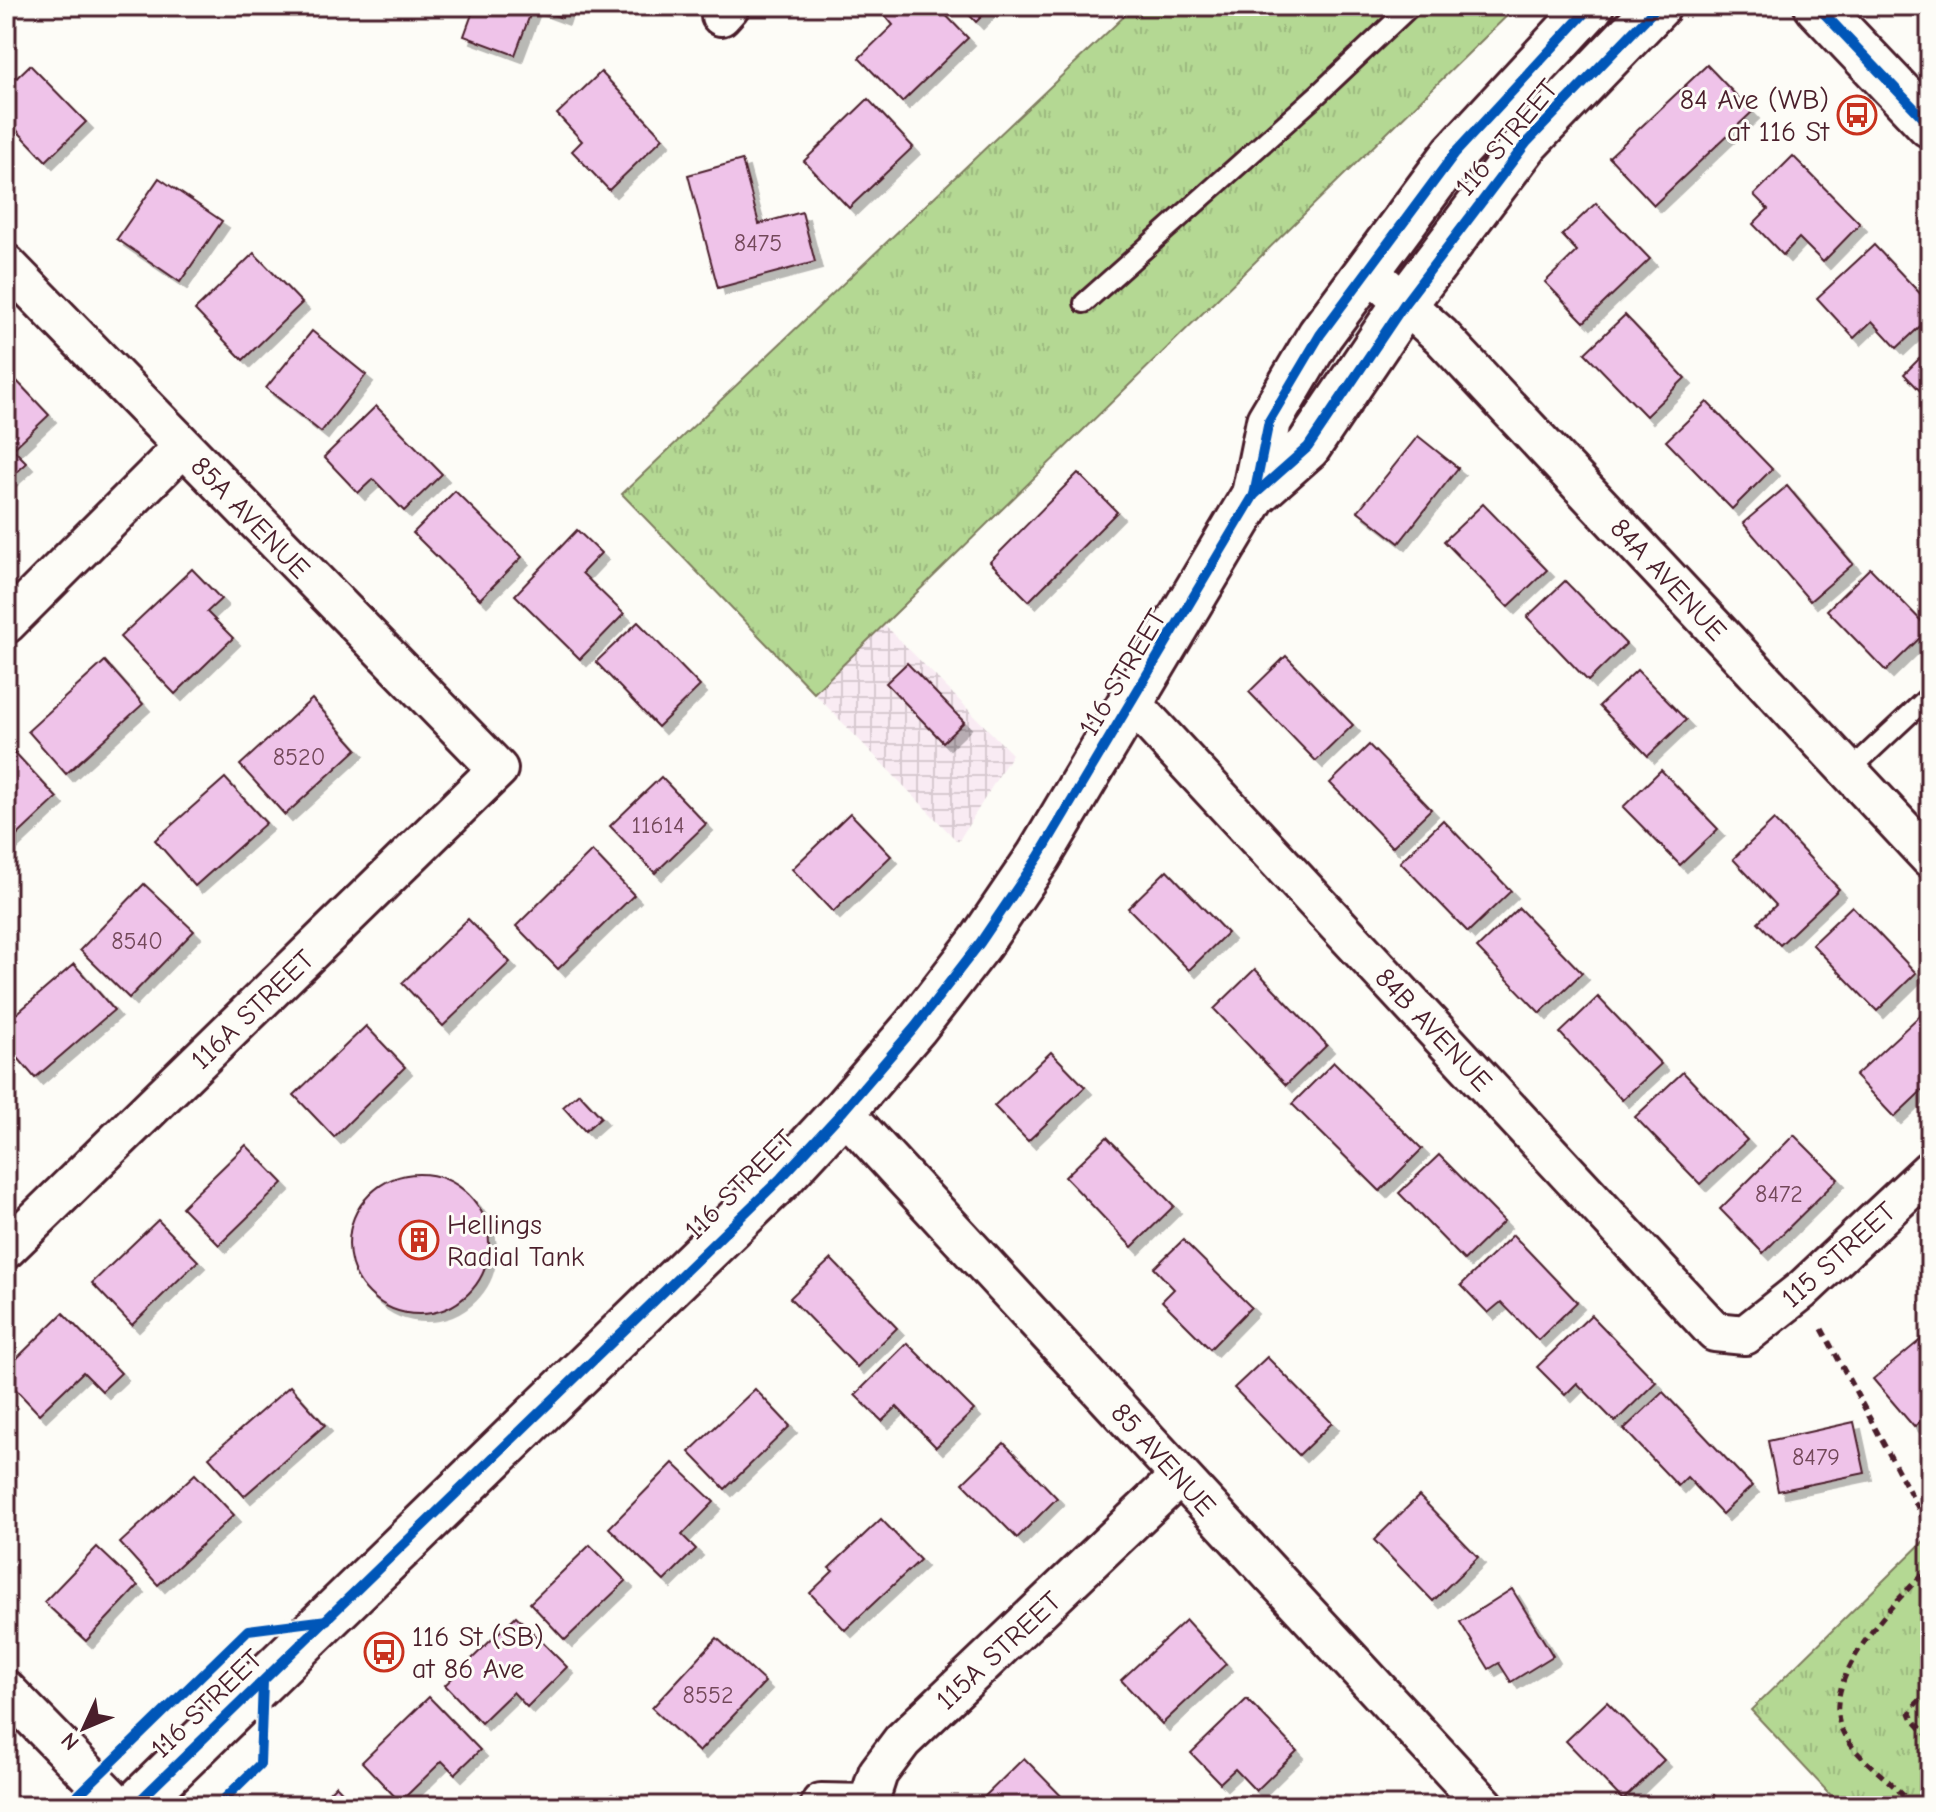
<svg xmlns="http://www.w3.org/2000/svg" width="1936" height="1812" font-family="'Comic Neue',sans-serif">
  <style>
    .industrial { fill: url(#industrial-grid) }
    .grass { fill: url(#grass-tufts); stroke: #7f7c5f; stroke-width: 2 }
    .building { fill: #efc3e9; stroke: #4a1f2b; stroke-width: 2; filter: url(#shadow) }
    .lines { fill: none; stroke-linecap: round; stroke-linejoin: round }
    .service-casing { stroke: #4a1f2b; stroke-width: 24 }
    .minor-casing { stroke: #4a1f2b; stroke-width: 44 }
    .tertiary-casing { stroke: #4a1f2b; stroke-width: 50 }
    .path { stroke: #4a1f2b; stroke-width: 5; stroke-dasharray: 8 6; stroke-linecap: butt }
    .service { stroke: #fdfcf7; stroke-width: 18 }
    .minor { stroke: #fdfcf7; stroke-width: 38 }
    .tertiary { stroke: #fdfcf7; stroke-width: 44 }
    .cycleway-casing { stroke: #fdfcf7; stroke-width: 15 }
    .cycleway { stroke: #0057b8; stroke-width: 10 }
    .labels { text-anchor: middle; stroke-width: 6; stroke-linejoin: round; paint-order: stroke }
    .number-label { font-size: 24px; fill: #73485a }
    .poi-label { font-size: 28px; fill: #4a1f2b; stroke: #fdfcf7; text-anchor: start }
    .street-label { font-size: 28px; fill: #4a1f2b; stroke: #fdfcf7 }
  </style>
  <defs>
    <pattern id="industrial-grid" width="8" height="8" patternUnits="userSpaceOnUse" patternTransform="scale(2)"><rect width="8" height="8" fill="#f9ebf3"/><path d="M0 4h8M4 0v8" fill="none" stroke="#d7c9d0"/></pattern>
    <pattern id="grass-tufts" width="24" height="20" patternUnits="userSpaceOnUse" patternTransform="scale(2)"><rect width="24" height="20" fill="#b4d893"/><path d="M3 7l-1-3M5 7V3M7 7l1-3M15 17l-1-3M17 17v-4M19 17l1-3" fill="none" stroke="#9cb97f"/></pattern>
    <filter id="shadow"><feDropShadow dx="7" dy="7" stdDeviation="0" flood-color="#0004"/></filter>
  </defs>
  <rect width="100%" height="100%" fill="#fdfcf7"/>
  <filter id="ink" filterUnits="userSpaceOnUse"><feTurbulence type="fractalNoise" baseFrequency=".0125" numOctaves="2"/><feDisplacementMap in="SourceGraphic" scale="16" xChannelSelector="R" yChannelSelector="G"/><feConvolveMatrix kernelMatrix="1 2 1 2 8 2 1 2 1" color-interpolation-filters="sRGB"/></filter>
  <g filter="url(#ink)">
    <polygon class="industrial" points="884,624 1012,754 958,842 814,693"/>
    <g class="grass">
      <polygon points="1135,6 1517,6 814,693 622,494"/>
      <polygon points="1930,1535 1930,1806 1841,1806 1751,1710"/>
    </g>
    <g class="building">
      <polygon points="475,6 566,6 562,18 533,7 515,55 464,36"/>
      <polygon points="877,6 937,6 968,38 902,102 859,58 893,25"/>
      <polygon points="961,6 992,6 976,22"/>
      <polygon points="30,65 86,122 46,161 6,119 6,88"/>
      <polygon points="1707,65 1752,112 1654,205 1609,157"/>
      <polygon points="601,72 663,138 609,190 572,151 582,141 557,114"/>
      <polygon points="868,99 913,147 849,208 804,161"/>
      <polygon points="1793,156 1860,224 1823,262 1799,238 1783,255 1753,224 1768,209 1754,195"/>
      <polygon points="742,160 759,224 802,212 815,262 718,288 688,175"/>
      <polygon points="159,178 222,221 180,282 117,239"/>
      <polygon points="1596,203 1650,259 1584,322 1545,282 1577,251 1562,235"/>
      <polygon points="1874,245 1930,304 1930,317 1897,348 1872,321 1854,338 1817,298"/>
      <polygon points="254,253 302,303 243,360 195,310"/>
      <polygon points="1625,315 1685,378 1646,416 1585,353"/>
      <polygon points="312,331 366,375 321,432 266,388"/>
      <polygon points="1930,348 1930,401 1904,374"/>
      <polygon points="15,379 49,415 13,449 27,463 6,482 6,388"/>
      <polygon points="1707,402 1772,469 1732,509 1666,441"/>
      <polygon points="376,406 442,474 404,511 373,479 358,493 324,457"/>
      <polygon points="1418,436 1458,468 1399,543 1358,511"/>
      <polygon points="1078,473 1117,512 1029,601 990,562"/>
      <polygon points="1787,486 1853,564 1810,601 1743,523"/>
      <polygon points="455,491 522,557 480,599 413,533"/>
      <polygon points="1483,504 1547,570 1508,607 1444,541"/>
      <polygon points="577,530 601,553 582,573 624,614 580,659 515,595"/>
      <polygon points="1870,568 1929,629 1886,671 1827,610"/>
      <polygon points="192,569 221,599 207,612 233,638 175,694 120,637"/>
      <polygon points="1565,581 1626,644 1588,681 1527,617"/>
      <polygon points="638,622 700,686 658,727 596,662"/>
      <polygon points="1286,656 1353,725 1316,761 1249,692"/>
      <polygon points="105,661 143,704 66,774 28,731"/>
      <polygon points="907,663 964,722 943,742 886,683"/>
      <polygon points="1637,670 1686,720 1648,756 1599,706"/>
      <polygon points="312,699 357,749 285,815 240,765"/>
      <polygon points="1369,745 1431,809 1392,847 1330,783"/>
      <polygon points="9,746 57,798 6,846 6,749"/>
      <polygon points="1661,770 1718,829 1680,865 1623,807"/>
      <polygon points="661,777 706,824 655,873 610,826"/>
      <polygon points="225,778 266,823 195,886 155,840"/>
      <polygon points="850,813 891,856 833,912 792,869"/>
      <polygon points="1443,820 1511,891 1468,932 1400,862"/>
      <polygon points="1774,820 1839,889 1780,945 1758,922 1776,905 1733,859"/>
      <polygon points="592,851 634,895 558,969 516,926"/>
      <polygon points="1167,870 1227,933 1189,970 1128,908"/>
      <polygon points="144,884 194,931 129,998 80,950"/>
      <polygon points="1852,906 1916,973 1877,1011 1812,944"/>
      <polygon points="1519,908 1582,973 1540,1013 1477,948"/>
      <polygon points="468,919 510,962 443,1026 402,983"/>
      <polygon points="74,964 114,1010 35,1078 6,1044 6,1023"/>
      <polygon points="1255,969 1327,1045 1286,1085 1214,1009"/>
      <polygon points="1598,997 1661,1064 1622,1100 1560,1033"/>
      <polygon points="1930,1006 1930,1083 1894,1117 1855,1076"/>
      <polygon points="366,1026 405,1067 334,1137 294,1095"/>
      <polygon points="1051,1052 1085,1087 1028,1141 994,1106"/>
      <polygon points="1334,1062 1422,1149 1380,1191 1292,1104"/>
      <polygon points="1683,1072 1747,1140 1700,1184 1635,1117"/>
      <polygon points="579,1093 601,1117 585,1131 563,1107"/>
      <polygon points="1794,1135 1838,1179 1763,1253 1720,1209"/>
      <polygon points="1107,1137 1174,1206 1132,1247 1065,1177"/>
      <polygon points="246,1145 283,1183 219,1245 182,1207"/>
      <polygon points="1439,1155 1504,1221 1464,1260 1399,1193"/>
      <circle cx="419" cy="1244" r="70"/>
      <polygon points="158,1220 198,1261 132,1325 92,1283"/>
      <polygon points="1513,1235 1577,1302 1538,1340 1501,1302 1488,1313 1461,1285"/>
      <polygon points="1183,1240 1251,1307 1210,1349 1162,1301 1174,1289 1154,1268"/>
      <polygon points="831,1259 897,1328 857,1367 790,1298"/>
      <polygon points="63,1313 121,1373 102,1391 83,1372 39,1414 6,1379 6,1369"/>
      <polygon points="1591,1315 1656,1382 1615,1422 1577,1383 1565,1395 1537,1367"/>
      <polygon points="1930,1332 1930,1413 1914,1427 1873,1379"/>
      <polygon points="907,1343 974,1410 936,1447 897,1407 882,1421 855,1395"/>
      <polygon points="1267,1357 1332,1423 1299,1455 1234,1388"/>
      <polygon points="290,1386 325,1425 244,1496 209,1457"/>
      <polygon points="755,1389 790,1426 725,1489 689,1452"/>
      <polygon points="1663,1392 1752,1486 1722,1514 1687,1477 1678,1486 1624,1429"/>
      <polygon points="1854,1422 1865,1473 1778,1491 1768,1441"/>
      <polygon points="1004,1443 1057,1498 1017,1538 963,1483"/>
      <polygon points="673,1463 714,1502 682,1535 696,1549 664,1581 609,1528"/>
      <polygon points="195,1474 234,1515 158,1585 120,1543"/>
      <polygon points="1419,1496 1478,1557 1433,1601 1374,1540"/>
      <polygon points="881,1519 920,1560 845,1630 810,1593 833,1571 829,1568"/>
      <polygon points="590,1545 626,1581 565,1640 530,1603"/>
      <polygon points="97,1547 138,1586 86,1641 44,1602"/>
      <polygon points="1512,1589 1553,1656 1511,1682 1499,1663 1489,1669 1460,1622"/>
      <polygon points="516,1616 567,1667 527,1707 513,1692 481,1723 445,1685"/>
      <polygon points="1186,1620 1226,1664 1162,1724 1121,1680"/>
      <polygon points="717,1638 765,1682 699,1752 652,1708"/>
      <polygon points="429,1697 480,1750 455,1774 442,1761 400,1802 362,1762"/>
      <polygon points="1247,1699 1297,1751 1256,1791 1235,1769 1220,1783 1191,1753"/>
      <polygon points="1607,1702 1664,1760 1623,1800 1566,1741"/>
      <polygon points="1024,1758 1071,1806 985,1806 980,1801"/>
      <polygon points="336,1785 356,1806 315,1806"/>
      <polygon points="612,1794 623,1806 599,1806"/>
      <polygon points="1714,1795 1725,1806 1704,1806"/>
    </g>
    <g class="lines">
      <g class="service-casing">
        <g id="service">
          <polyline points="1084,303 1317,95 1411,6"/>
          <polyline points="1849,771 1930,695"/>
        </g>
      </g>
      <g class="minor-casing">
        <g id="minor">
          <polyline points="721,16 730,6"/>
          <polyline points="6,264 498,769 6,1249"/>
          <polyline points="1367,270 1441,336 1930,858"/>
          <polyline points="6,624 183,447"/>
          <polyline points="1132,703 1715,1332 1745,1335 1802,1290 1930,1170"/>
          <polyline points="843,1111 1485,1806"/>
          <polyline points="6,1690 119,1806"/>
          <polyline points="821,1803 868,1804 878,1773 902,1741 1180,1476"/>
        </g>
      </g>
      <g class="tertiary-casing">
        <g id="tertiary">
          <polyline points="1817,6 1930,125"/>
          <polyline points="1254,495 1269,421 1320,335 1455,153 1591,6"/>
          <polyline points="134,1806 781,1178 843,1111 915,1027 980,943 1039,856 1254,495 1308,447 1405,303 1527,142 1658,6"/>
        </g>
      </g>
      <g class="path">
        <polyline points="1822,1329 1930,1530"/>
        <polyline points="1930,1690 1913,1707 1910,1713 1913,1720 1930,1738"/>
        <path d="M1913,1806c-20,-25 -53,-44 -68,-70 -32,-52 50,-135 85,-169"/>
      </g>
      <use href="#service" class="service"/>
      <use href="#minor" class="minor"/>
      <use href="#tertiary" class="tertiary"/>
      <g class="cycleway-casing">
        <g id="cycleway">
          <polyline points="1817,6 1930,125"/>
          <polyline points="1254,495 1269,421 1320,335 1455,153 1591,6"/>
          <polyline points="67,1806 248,1630 327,1620"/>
          <polyline points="134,1806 781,1178 843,1111 915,1027 980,943 1039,856 1254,495 1308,447 1405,303 1527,142 1658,6"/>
          <polyline points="217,1806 260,1764 263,1682"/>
        </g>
      </g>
      <use href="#cycleway" class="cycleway"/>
    </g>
  </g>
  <defs>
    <g id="bus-ring" transform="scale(2)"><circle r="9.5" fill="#fdfcf7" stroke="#c8321e" stroke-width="1.5"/><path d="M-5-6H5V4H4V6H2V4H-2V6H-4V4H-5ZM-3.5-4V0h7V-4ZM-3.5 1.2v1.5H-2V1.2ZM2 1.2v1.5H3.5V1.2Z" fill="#c8321e"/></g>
    <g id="building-ring" transform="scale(2)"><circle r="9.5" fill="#fdfcf7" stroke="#c8321e" stroke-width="1.5"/><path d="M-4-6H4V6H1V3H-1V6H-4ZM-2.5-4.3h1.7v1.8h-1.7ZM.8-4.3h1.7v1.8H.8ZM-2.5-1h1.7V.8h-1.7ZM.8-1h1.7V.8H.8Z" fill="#c8321e"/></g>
  </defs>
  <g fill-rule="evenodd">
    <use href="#bus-ring" x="1857" y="115"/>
    <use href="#building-ring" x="419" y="1240"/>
    <use href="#bus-ring" x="384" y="1652"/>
  </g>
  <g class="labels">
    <g class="number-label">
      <text x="758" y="251">8475</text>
      <text x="299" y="765">8520</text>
      <text x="658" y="833">11614</text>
      <text x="137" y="949">8540</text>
      <text x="1779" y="1202">8472</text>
      <text x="1816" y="1465">8479</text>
      <text x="708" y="1703">8552</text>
    </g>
    <g class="poi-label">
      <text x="1829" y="109" text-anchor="end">84 Ave (WB)<tspan x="1829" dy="32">at 116 St</tspan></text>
      <text x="447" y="1234">Hellings<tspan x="447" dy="32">Radial Tank</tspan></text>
      <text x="412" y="1646">116 St (SB)<tspan x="412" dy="32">at 86 Ave</tspan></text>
    </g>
    <g class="street-label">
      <text transform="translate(1506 137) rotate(-50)" y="10">116 STREET</text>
      <text transform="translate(251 517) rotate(46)" y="10">85A AVENUE</text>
      <text transform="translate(1669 579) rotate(47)" y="10">84A AVENUE</text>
      <text transform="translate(1122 672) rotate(-59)" y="10">116 STREET</text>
      <text transform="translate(252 1009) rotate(-44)" y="10">116A STREET</text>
      <text transform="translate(1434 1029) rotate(47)" y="10">84B AVENUE</text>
      <text transform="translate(739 1184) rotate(-45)" y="10">116 STREET</text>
      <text transform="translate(1838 1254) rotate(-42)" y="10">115 STREET</text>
      <text transform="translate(1164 1459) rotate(48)" y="10">85 AVENUE</text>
      <text transform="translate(998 1650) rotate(-43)" y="10">115A STREET</text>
      <text transform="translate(206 1703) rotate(-44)" y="10">116 STREET</text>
    </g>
  </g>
  <rect width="1936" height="1812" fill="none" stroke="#fdfcf7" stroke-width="32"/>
  <rect x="16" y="16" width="1904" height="1780" fill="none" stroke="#4a1f2b" stroke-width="3" filter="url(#ink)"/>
  <g transform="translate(84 1728) rotate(226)" stroke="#fdfcf7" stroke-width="6" paint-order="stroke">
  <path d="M0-6L14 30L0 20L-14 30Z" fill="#4a1f2b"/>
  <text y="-12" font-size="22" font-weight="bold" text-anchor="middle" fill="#4a1f2b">N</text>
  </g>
</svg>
